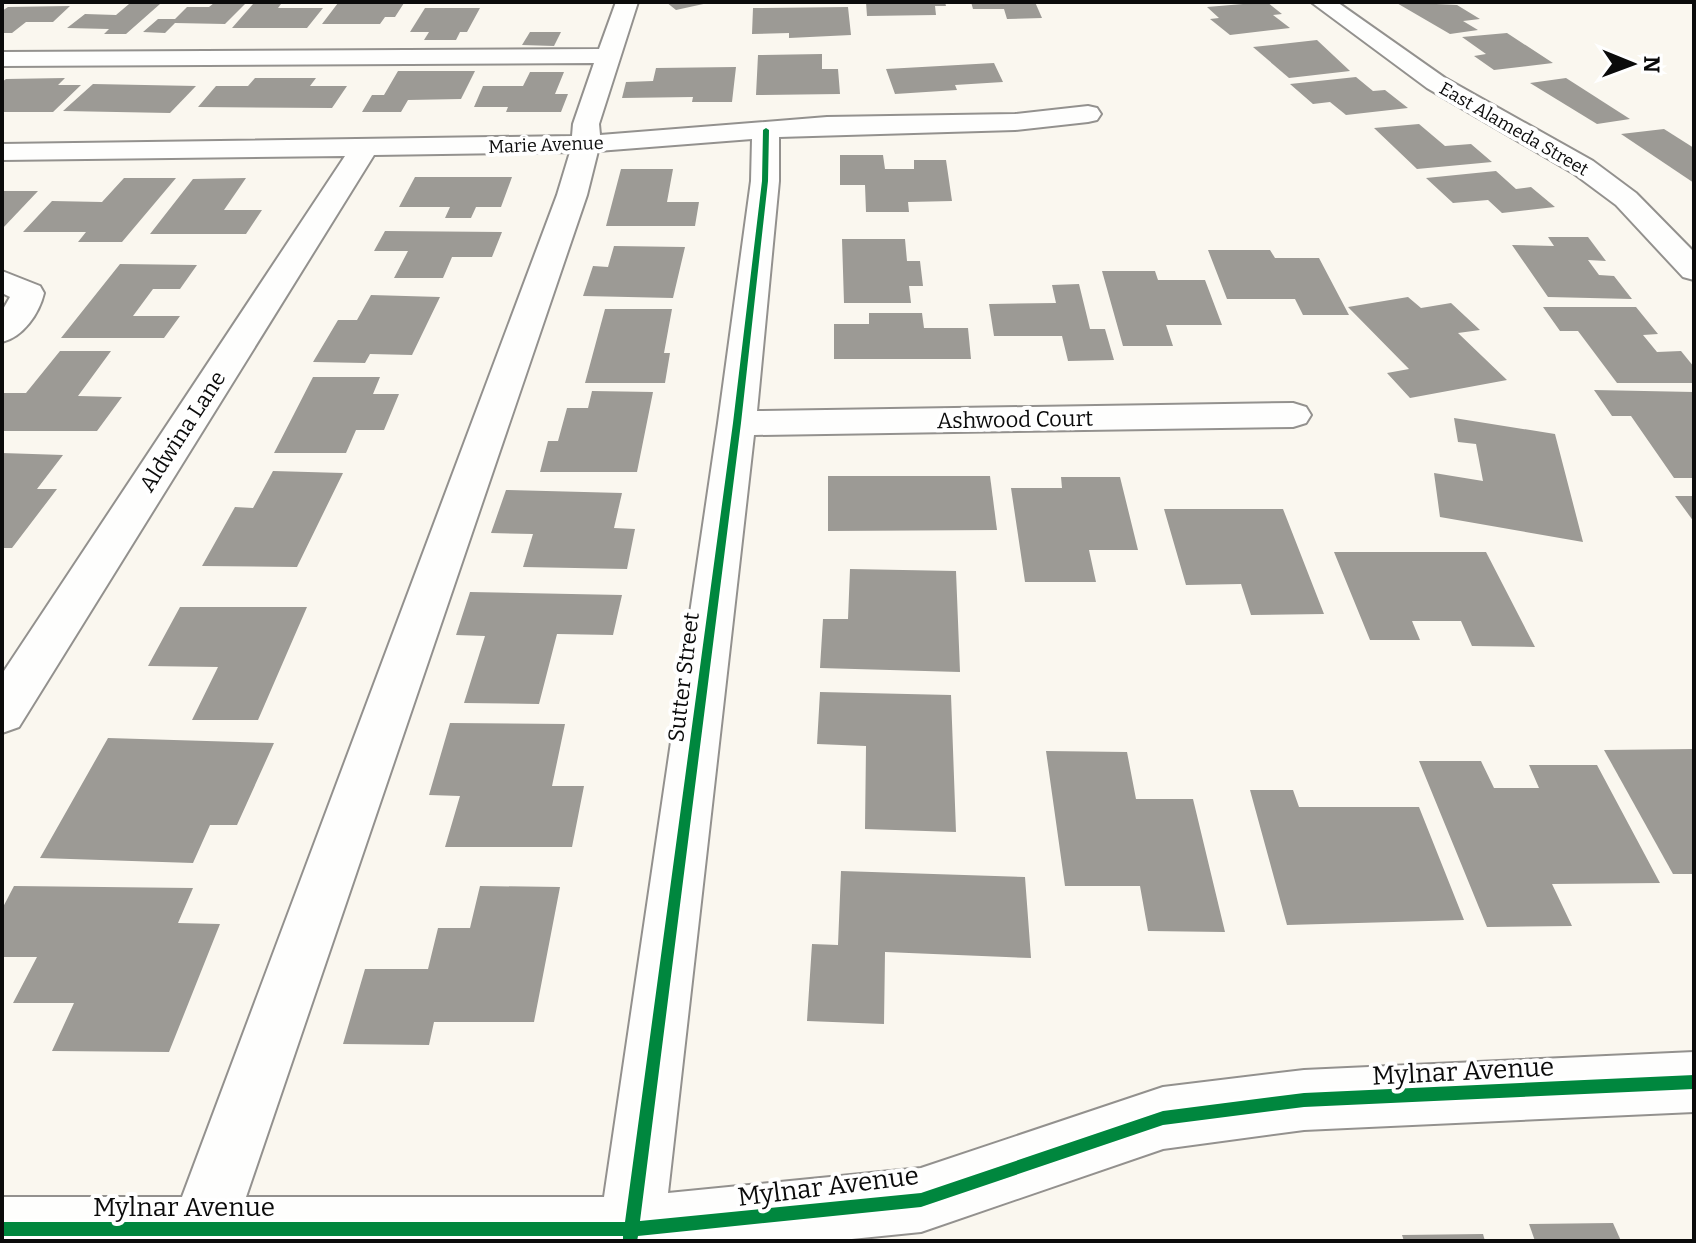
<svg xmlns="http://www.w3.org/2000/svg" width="1696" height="1243" font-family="Bitter,serif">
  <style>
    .building { fill: #9c9a95 }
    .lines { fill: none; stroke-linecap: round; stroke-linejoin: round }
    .minor-casing { stroke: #93918e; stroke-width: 4 }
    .minor { fill: #fefefd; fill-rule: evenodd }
    .cycleway-casing { stroke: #fff; stroke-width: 5 }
    .cycleway { fill: #00873e; fill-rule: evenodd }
    .labels { text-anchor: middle; stroke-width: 8; stroke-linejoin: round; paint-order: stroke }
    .far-street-label { font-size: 18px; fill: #0b0b0b; stroke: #fff }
    .street-label { font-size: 22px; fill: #0b0b0b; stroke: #fff }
    .near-street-label { font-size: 26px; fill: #0b0b0b; stroke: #fff }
  </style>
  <rect width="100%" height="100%" fill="#faf7ef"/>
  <g class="building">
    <polygon points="666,2 708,2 708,3 676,10"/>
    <polygon points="866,2 945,2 946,6 935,6 936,15 867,16"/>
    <polygon points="971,2 1035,2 1042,18 1007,19 1004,9 973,9"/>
    <polygon points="1267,2 1282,14 1273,15 1290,28 1230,35 1210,19 1219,18 1207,7"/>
    <polygon points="1395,2 1457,5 1480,19 1463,21 1478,30 1450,34"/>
    <polygon points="214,3 245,4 225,24 175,23 165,33 143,32 158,19 175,19 187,7 209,7"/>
    <polygon points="338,3 404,3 395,17 385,17 380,24 322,24"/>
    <polygon points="129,4 160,4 126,34 104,34 109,29 67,28 85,14 116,15"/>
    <polygon points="253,4 281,4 278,8 323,8 307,28 232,28"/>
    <polygon points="70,6 53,22 26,22 12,33 2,33 2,11 8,7"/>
    <polygon points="848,7 851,35 789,38 789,33 752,34 753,8"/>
    <polygon points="425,8 480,8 467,32 460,32 456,40 424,40 429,32 410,32"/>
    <polygon points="530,32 561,32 554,46 522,45"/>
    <polygon points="1507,33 1553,63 1494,70 1474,56 1486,54 1462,37"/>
    <polygon points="1317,40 1350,71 1289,78 1253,47"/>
    <polygon points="822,54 822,69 838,69 840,94 756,95 758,55"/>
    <polygon points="994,63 1003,82 955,85 957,90 895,94 886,69"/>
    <polygon points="736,67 732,102 692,102 693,97 622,98 626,82 653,81 656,68"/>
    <polygon points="398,71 475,71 461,99 408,100 401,112 362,112 372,95 384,95"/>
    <polygon points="530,72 564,72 555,94 568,94 561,112 506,112 508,107 474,107 483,86 523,86"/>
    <polygon points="1356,77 1373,91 1385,90 1408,108 1346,115 1330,102 1313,104 1290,84"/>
    <polygon points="65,78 58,85 81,85 53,112 2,112 2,82 6,79"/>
    <polygon points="255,78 316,78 310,86 347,86 332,108 198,107 216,86 248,86"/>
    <polygon points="1566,78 1630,119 1597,124 1530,83"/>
    <polygon points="93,84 196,86 170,113 63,111"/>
    <polygon points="1419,124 1445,146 1471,144 1492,162 1417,169 1374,128"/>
    <polygon points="1664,129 1694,148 1694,183 1621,134"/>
    <polygon points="840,155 883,155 885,169 914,169 914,160 946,160 952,201 908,202 909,212 866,212 865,185 840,185"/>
    <polygon points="621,169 673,169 667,202 699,202 695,226 606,226"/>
    <polygon points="1496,171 1516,189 1531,187 1555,207 1502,213 1488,200 1453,203 1426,178"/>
    <polygon points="415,177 512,177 501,207 476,207 471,218 445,218 450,207 399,207"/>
    <polygon points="124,178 176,178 122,242 78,242 86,232 23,232 52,201 102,202"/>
    <polygon points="246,178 224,210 262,210 246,234 150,234 193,179"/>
    <polygon points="2,191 38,191 2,229"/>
    <polygon points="385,231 502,232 492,257 452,257 443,278 394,278 408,251 374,251"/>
    <polygon points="1548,237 1588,237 1606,261 1588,260 1599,275 1614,276 1632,299 1548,297 1512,245 1554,246"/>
    <polygon points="842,239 905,239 907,261 920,261 923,286 909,286 911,303 844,303"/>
    <polygon points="614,246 685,247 673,298 583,296 593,266 608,267"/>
    <polygon points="1208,250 1270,250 1275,258 1319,258 1349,315 1303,315 1295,299 1227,299"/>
    <polygon points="120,264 197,265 180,289 153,289 133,316 180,316 164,338 61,338"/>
    <polygon points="1102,271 1155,271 1158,280 1205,280 1222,325 1166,325 1173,346 1123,346"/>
    <polygon points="1079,284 1090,329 1105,329 1114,360 1068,361 1062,336 994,336 989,304 1056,303 1052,285"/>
    <polygon points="371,295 440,297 412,355 370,354 365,363 313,362 338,320 357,320"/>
    <polygon points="1408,297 1421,308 1451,303 1480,330 1458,333 1507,380 1410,398 1387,373 1409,369 1348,307"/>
    <polygon points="1543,307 1636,307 1658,334 1643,335 1657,352 1681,351 1694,367 1694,383 1617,383 1578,331 1560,331"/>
    <polygon points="605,309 672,309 664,353 670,353 665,383 585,383"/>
    <polygon points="869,313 922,313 924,328 968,328 971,359 834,359 834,324 869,324"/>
    <polygon points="60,351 111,351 78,396 122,397 97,431 2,431 2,393 26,393"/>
    <polygon points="313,377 380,377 373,394 399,394 384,430 356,430 346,453 274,453"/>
    <polygon points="1594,390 1694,392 1694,478 1674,478 1631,416 1612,416"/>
    <polygon points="592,391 653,392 637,472 540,472 548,441 558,441 567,408 588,408"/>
    <polygon points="1454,418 1555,434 1583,542 1440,517 1434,473 1483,481 1476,444 1458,442"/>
    <polygon points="2,453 63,455 37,489 57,489 12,548 2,548"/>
    <polygon points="273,471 343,473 297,567 202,566 235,507 253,508"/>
    <polygon points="828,476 990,476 997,530 828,531"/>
    <polygon points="1061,477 1120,477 1138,550 1089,550 1096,582 1025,582 1011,488 1062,488"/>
    <polygon points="506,490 622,493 614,528 635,529 627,569 523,567 533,534 491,533"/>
    <polygon points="1675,496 1694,496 1694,522"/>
    <polygon points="1164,509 1283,509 1324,614 1251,615 1241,584 1186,585"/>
    <polygon points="1334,552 1486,552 1535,647 1472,646 1461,621 1412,621 1420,640 1370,640"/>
    <polygon points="850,569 956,571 960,672 820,668 823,619 848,619"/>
    <polygon points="470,592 622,595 613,635 557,634 539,704 464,703 485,636 456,635"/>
    <polygon points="180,607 307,607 258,720 192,720 218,667 148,666"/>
    <polygon points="820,692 951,695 956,832 865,829 866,746 817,744"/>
    <polygon points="450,723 565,724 552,786 584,786 572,847 445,847 460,796 429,795"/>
    <polygon points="108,738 274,743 237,825 210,825 193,863 40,858"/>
    <polygon points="1694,749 1694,874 1673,874 1604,750"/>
    <polygon points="1046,751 1127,752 1136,799 1193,799 1225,932 1148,931 1140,886 1065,886"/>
    <polygon points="1419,761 1481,761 1494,788 1539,788 1529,765 1597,765 1660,883 1552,884 1572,926 1487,927"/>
    <polygon points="1250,790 1293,790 1299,807 1419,807 1464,920 1287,925"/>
    <polygon points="841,871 1025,877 1031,958 885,952 884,1024 807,1021 812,944 838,945"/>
    <polygon points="14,886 193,888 178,923 220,924 169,1052 52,1051 74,1003 13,1003 37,957 2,957 2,909"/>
    <polygon points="480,886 560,887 534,1022 434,1022 429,1045 343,1044 365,969 428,969 438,928 470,928"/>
    <polygon points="1613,1223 1621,1241 1535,1241 1529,1224"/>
    <polygon points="1483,1234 1485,1241 1404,1241 1402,1235"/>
  </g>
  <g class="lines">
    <g class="minor-casing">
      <g id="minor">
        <path d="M616,2h22l-39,122 1,11 227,-18 188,-3 73,-8 9,2 4,6 -4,6 -9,2 -73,8 -236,7v44l-22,230 536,-8 13,4 5,8 -5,8 -13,4 -539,8 -86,758 253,-25 242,-81 141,-17 390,-18v60l-390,18 -141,19 -242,83 -89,9h-830v-44h180l375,-1002 13,-43 -196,3 -355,572 -17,6v-59l343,-518 -343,4v-16l570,-8 1,-12 21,-61 -592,3v-14l597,-3zM752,139l-1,42 -33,242 -114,774h-358l341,-1002 11,-44z"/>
        <polygon points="1311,2 1337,2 1445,78 1593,161 1636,193 1694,252 1694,280 1683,277 1616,205 1573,173 1427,88"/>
        <path d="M2,271l38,15 4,7c-5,21 -21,44 -42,49v-31l8,-14 -8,-4z"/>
      </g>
    </g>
    <use href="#minor" class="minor"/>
    <g class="cycleway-casing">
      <polygon id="cycleway" points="766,128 769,130 768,181 741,423 640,1221 921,1193 1163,1111 1304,1093 1694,1075 1694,1089 1304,1107 1163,1125 921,1207 638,1236 637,1241 623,1241 623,1236 2,1236 2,1222 625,1222 733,423 762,181 763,130"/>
    </g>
    <use href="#cycleway" class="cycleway"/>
  </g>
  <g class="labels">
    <g class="far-street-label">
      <text transform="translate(1514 129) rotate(30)" y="6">East Alameda Street</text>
      <text transform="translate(546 145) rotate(-2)" y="6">Marie Avenue</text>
    </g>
    <g class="street-label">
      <text transform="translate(1015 419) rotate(-1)" y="8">Ashwood Court</text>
      <text transform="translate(182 431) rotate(-57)" y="8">Aldwina Lane</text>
      <text transform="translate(683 677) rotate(-83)" y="8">Sutter Street</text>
    </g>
    <g class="near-street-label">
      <text transform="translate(1463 1071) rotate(-3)" y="9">Mylnar Avenue</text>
      <text transform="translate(828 1186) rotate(-7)" y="9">Mylnar Avenue</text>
      <text x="184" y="1216">Mylnar Avenue</text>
    </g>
  </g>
  <rect width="1696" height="1243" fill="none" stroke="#0b0b0b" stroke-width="8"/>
  <g transform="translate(1632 64) rotate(91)" stroke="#ffffff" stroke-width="6" paint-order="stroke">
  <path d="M0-6L14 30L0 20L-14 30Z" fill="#0b0b0b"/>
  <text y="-12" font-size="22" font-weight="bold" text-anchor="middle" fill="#0b0b0b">N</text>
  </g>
</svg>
